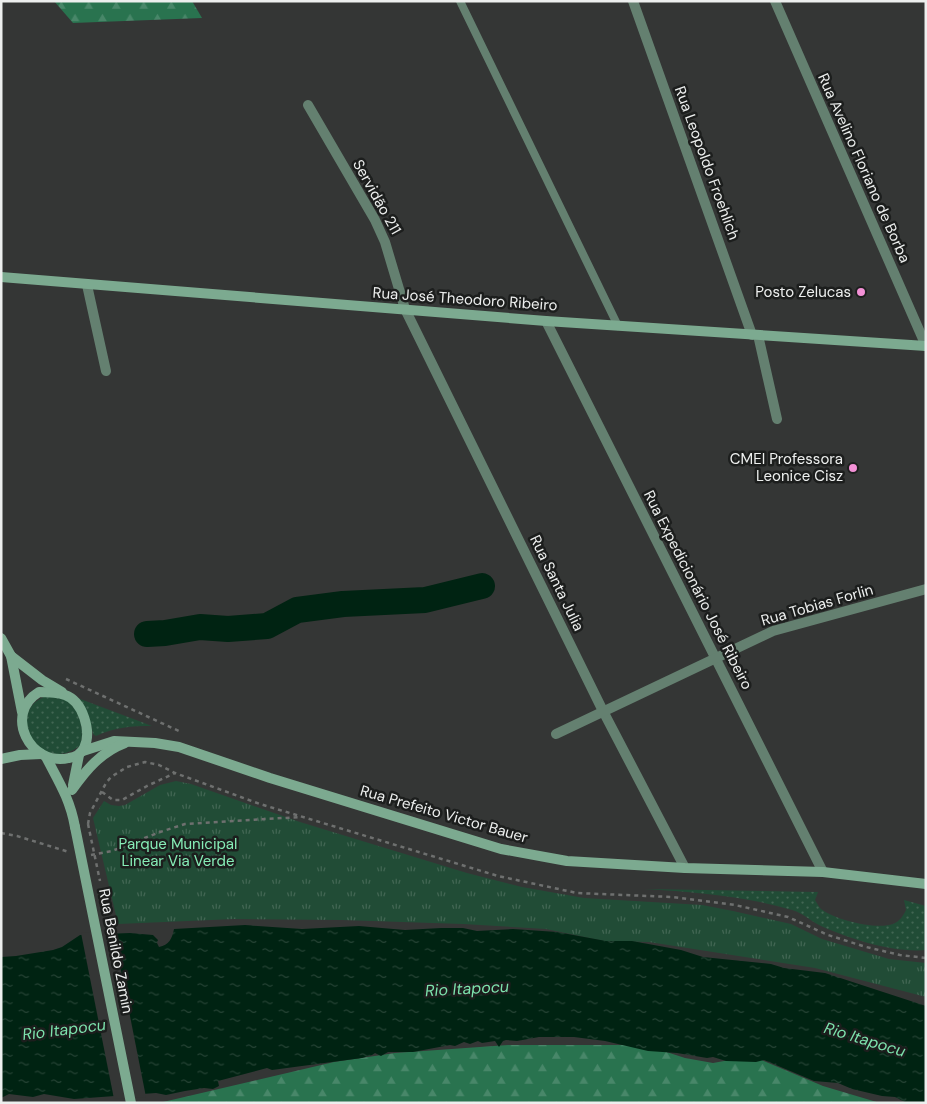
<svg xmlns="http://www.w3.org/2000/svg" width="927" height="1104" font-family="'DM Sans',sans-serif">
  <style>
    .grass { fill: url(#grass-dots) }
    .forest { fill: url(#forest-firs) }
    .park { fill: url(#park-tufts) }
    .water { fill: url(#water-ripples) }
    .pier { fill: #343635 }
    .lines { fill: none; stroke-linecap: round; stroke-linejoin: round }
    .river { stroke: #002312; stroke-width: 26 }
    .path { stroke: #6e706f; stroke-width: 2.5; stroke-dasharray: 4 4; stroke-linecap: butt }
    .service { stroke: #648070; stroke-width: 8 }
    .minor { stroke: #648070; stroke-width: 10 }
    .secondary { stroke: #7caa90; stroke-width: 10 }
    .path-bridge { stroke: #6e706f; stroke-width: 2.5; stroke-dasharray: 4 4; stroke-linecap: butt }
    .secondary-bridge { stroke: #7caa90; stroke-width: 10 }
    .poi-dot { fill: #f391d6; stroke: #1c1e1d; stroke-width: 2 }
    .labels { text-anchor: middle; stroke-width: 5; stroke-linejoin: round; paint-order: stroke }
    .street-label { font-size: 15px; fill: #edefee; stroke: #1c1e1d }
    .poi-label { font-size: 15px; fill: #edefee; stroke: #1c1e1d; text-anchor: end }
    .park-label { font-size: 15px; fill: #86ecb6; stroke: #1c1e1d }
    .water-label { font-size: 16px; font-style: italic; fill: #7de3ad; stroke: #1c1e1d }
  </style>
  <defs>
    <pattern id="grass-dots" width="8" height="8" patternUnits="userSpaceOnUse" patternTransform="scale(1.25)"><rect width="8" height="8" fill="#214c36"/><path d="M2 2h.1M6 6h.1" fill="none" stroke="#426653" stroke-width="1.8" stroke-linecap="round"/></pattern>
    <pattern id="forest-firs" width="22" height="20" patternUnits="userSpaceOnUse" patternTransform="scale(1.25)"><rect width="22" height="20" fill="#29734f"/><path d="M5 1l3.5 6h-7zM16 11l3.5 6h-7z" fill="#488769"/></pattern>
    <pattern id="park-tufts" width="24" height="20" patternUnits="userSpaceOnUse" patternTransform="scale(1.25)"><rect width="24" height="20" fill="#214c36"/><path d="M3 7l-1-3M5 7V3M7 7l1-3M15 17l-1-3M17 17v-4M19 17l1-3" fill="none" stroke="#426653"/></pattern>
    <pattern id="water-ripples" width="26" height="14" patternUnits="userSpaceOnUse" patternTransform="scale(1.25)"><rect width="26" height="14" fill="#002312"/><path d="M2 4q2-2 4 0t4 0M15 11q2-2 4 0t4 0" fill="none" stroke="#264335"/></pattern>
  </defs>
  <rect width="100%" height="100%" fill="#343635"/>
  <g class="grass">
    <path d="M47,696c7,1 17,1 22,6 12,11 16,30 11,44 -7,4 -13,8 -21,8 -31,1 -48,-47 -12,-58z"/>
    <path d="M75,697l77,29c-21,0 -37,1 -56,10l-3,-2 -2,-9z"/>
    <path d="M645,889l173,3 -3,8c2,3 4,7 6,9 14,11 56,21 72,15 7,-3 10,-8 13,-14l-2,-10 22,6v44c-33,3 -77,-11 -107,-25 -10,-5 -16,-12 -27,-15 -47,-14 -98,-18 -147,-21z"/>
  </g>
  <g class="forest">
    <polygon points="54,1 192,1 202,18 73,23"/>
    <polygon points="508,1045 645,1045 685,1058 713,1063 752,1056 823,1086 880,1103 163,1102 334,1062 395,1053"/>
  </g>
  <polygon class="park" points="176,781 191,784 300,822 467,873 522,887 584,898 702,905 733,911 791,924 822,939 889,959 926,963 926,997 815,968 649,942 604,941 546,929 463,924 342,920 234,919 118,924 93,818 104,801 111,805 119,806 125,805 160,785"/>
  <path class="water" d="M245,925l57,4 57,-3 46,4 36,-2h22l14,3 36,-2 44,3 49,9h26l49,9 22,7 68,7 13,4 41,5 101,33v97l-21,-1 -10,-5 -13,-1 -30,-7 -14,-6 -24,-2 -50,-21 -8,2 -30,-1 -13,-4 -6,1 -30,-5 -29,-2 -43,-10 -31,-4h-35l-22,4 -11,-1 -3,1 -4,6 -4,-6 -13,2 -4,-2 -8,3 -6,-2 -9,4 -5,-1 -37,7h-25l-7,4 -6,-3 -3,2 -10,3 -90,12 -5,-2 -49,13 1,5 -6,3 -9,-1 -19,3 -19,4 -10,-2 -82,6 -30,-5 -11,3 -24,-3 -8,4v-141l15,-1 37,-6 9,-3 18,-12 50,-2 23,2 5,5 -1,3 2,4c10,-2 13,-8 15,-18z"/>
  <polygon class="pier" points="113,930 146,1097 114,1099 81,933"/>
  <g class="lines">
    <polyline class="river" points="147,634 165,633 200,627 228,629 267,626 297,610 343,604 425,600 482,586"/>
    <g class="path">
      <polyline points="66,679 181,732"/>
      <polyline points="102,792 113,800 122,800 147,786 175,773"/>
      <polyline points="88,824 90,813 106,783 111,777 127,767 145,762 159,765 175,773 260,804 498,876 577,893 672,897 735,905 788,917 828,935 866,947 900,955 926,958"/>
      <polyline points="1,833 17,836 69,852"/>
      <polyline points="91,855 112,851 160,832 185,824 300,817"/>
    </g>
    <polyline class="service" points="460,1 618,326"/>
    <g class="minor">
      <polyline points="633,1 752,335"/>
      <polyline points="775,1 926,346"/>
      <polyline points="308,105 375,220 385,242 405,309 603,711 685,868"/>
      <polyline points="87,285 106,371"/>
      <polyline points="546,321 823,872"/>
      <polyline points="758,335 777,419"/>
      <polyline points="556,734 773,631 926,589"/>
    </g>
    <g class="secondary">
      <polyline points="1,277 546,321 926,346"/>
      <polyline points="1,638 11,656 22,712"/>
      <polyline points="11,656 42,680 62,692"/>
      <path d="M39,692c9,0 18,0 26,3 18,6 27,37 19,53 -3,6 -8,9 -15,10 -39,9 -66,-44 -30,-66z"/>
      <polyline points="83,751 114,741 155,743 179,747 270,778 501,849 567,861 685,868 823,872 926,884"/>
      <path d="M46,757c13,25 24,42 29,70"/>
      <polyline points="1,759 20,755 41,754"/>
      <polyline points="73,785 79,755"/>
      <path d="M72,790c14,-20 29,-38 53,-47"/>
    </g>
    <polyline class="path-bridge" points="88,824 100,881"/>
    <polyline class="secondary-bridge" points="75,827 131,1103"/>
  </g>
  <g class="poi-dot">
    <circle cx="861" cy="292" r="5"/>
    <circle cx="853" cy="468" r="5"/>
  </g>
  <g class="labels">
    <g class="street-label">
      <text transform="translate(707 163) rotate(70)" y="5">Rua Leopoldo Froehlich</text>
      <text transform="translate(864 168) rotate(66)" y="5">Rua Avelino Floriano de Borba</text>
      <text transform="translate(377 197) rotate(61)" y="5">Servidão 211</text>
      <text transform="translate(465 299) rotate(4)" y="5">Rua José Theodoro Ribeiro</text>
      <text transform="translate(557 583) rotate(64)" y="5">Rua Santa Julia</text>
      <text transform="translate(698 590) rotate(63)" y="5">Rua Expedicionário José Ribeiro</text>
      <text transform="translate(817 605) rotate(-16)" y="5">Rua Tobias Forlin</text>
      <text transform="translate(444 814) rotate(16)" y="5">Rua Prefeito Victor Bauer</text>
      <text transform="translate(116 951) rotate(79)" y="5">Rua Benildo Zamin</text>
    </g>
    <g class="poi-label">
      <text x="851" y="297">Posto Zelucas</text>
      <text x="843" y="464">CMEI Professora<tspan x="843" dy="17">Leonice Cisz</tspan></text>
    </g>
    <g class="park-label">
      <text x="178" y="849">Parque Municipal<tspan x="178" dy="17">Linear Via Verde</tspan></text>
    </g>
    <g class="water-label">
      <text transform="translate(467 988) rotate(-3)" y="6">Rio Itapocu</text>
      <text transform="translate(64 1029) rotate(-7)" y="6">Rio Itapocu</text>
      <text transform="translate(865 1039) rotate(17)" y="6">Rio Itapocu</text>
    </g>
  </g>
  <rect width="927" height="1104" fill="none" stroke="#edefee" stroke-width="5"/>
</svg>
